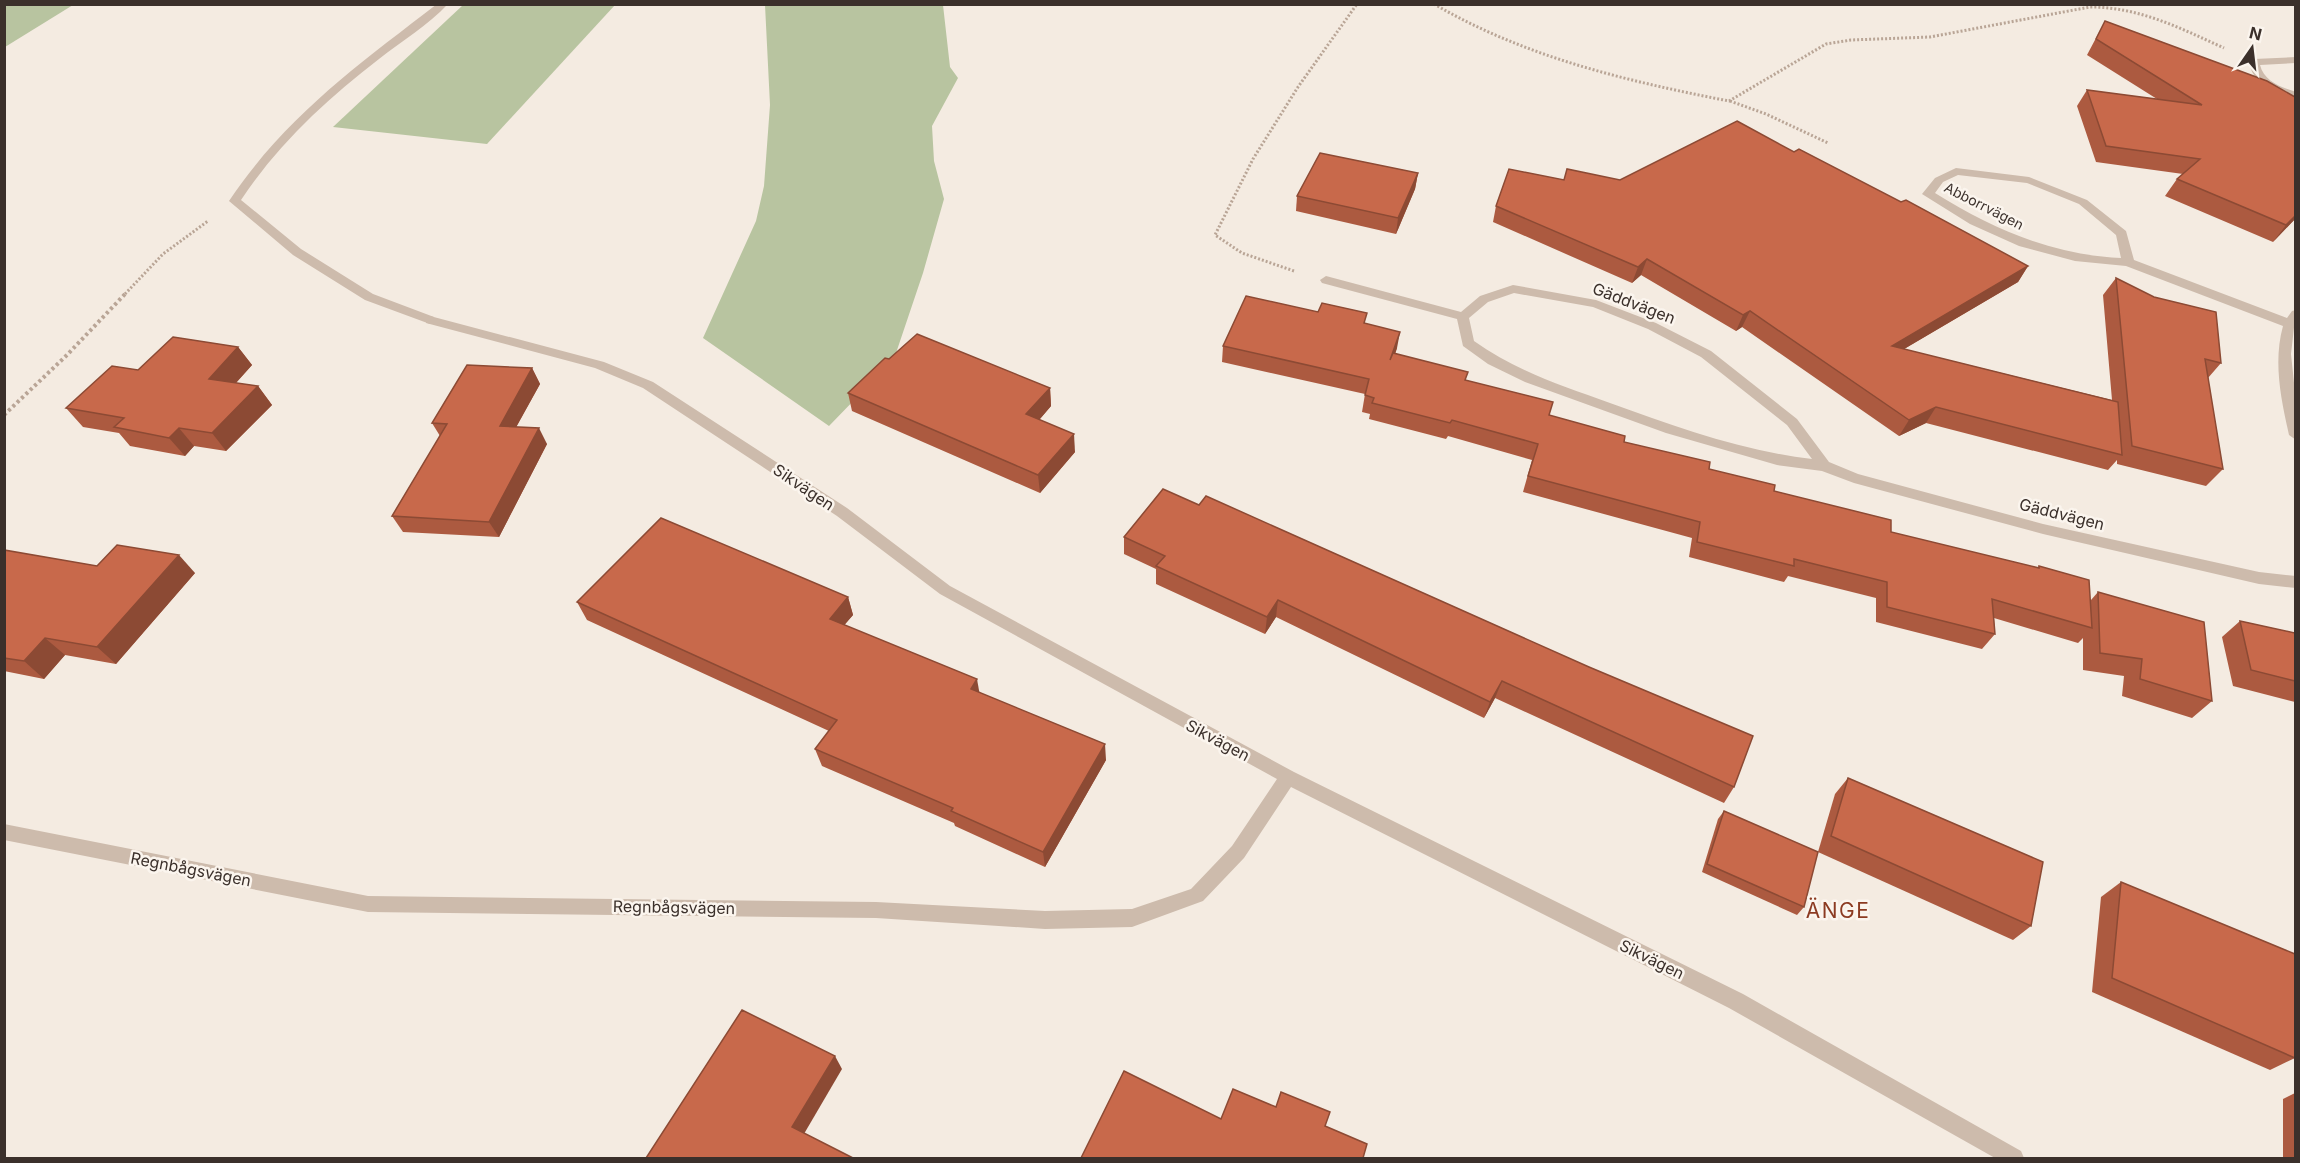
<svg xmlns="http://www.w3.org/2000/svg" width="2300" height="1163" font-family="Inter,sans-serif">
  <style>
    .green { fill: #b8c4a0 }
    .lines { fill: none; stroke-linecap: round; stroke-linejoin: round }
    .path-far1 { stroke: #b9a596; stroke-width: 3; stroke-dasharray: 2 2; stroke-linecap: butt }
    .path { stroke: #b9a596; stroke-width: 4; stroke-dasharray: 3 3; stroke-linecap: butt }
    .lane { fill: #cdbbac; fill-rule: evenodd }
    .street { fill: #cdbbac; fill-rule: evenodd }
    .wall { fill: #ac5a40 }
    .shaded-wall { fill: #8c4a34 }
    .building { fill: #c8694b; stroke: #8c4a34; stroke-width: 1.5 }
    .labels { text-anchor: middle; stroke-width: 5; stroke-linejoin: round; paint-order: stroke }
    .far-street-label { font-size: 14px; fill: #3b302b; stroke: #fbf5ee }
    .street-label { font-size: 16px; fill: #3b302b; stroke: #fbf5ee }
    .near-neighbourhood-label { font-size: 21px; letter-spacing: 1.5px; fill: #8c3b22; stroke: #fbf5ee }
  </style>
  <rect width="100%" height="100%" fill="#f4ebe1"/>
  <g class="green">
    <polygon points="5,4 73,4 73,5 5,47"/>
    <polygon points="463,5 615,5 487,144 333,127"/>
    <polygon points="765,5 943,5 950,67 958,78 932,126 934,161 944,199 923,273 894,359 829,426 703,338 756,221 764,186 770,105"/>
  </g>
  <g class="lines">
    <g class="path-far1">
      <path d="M1434,4c91,53 192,77 295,97l97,-57 25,-4 79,-3 160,-30c49,0 90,21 134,41"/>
      <polyline points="1730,101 1766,114 1828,143"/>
      <polyline points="1294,271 1242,253 1215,235 1253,159 1298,87 1357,4"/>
      <polyline points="125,294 163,254 208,221"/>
    </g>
    <polyline class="path" points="4,415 67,355 126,293"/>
    <path class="lane" d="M437,4h11c-20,21 -46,37 -69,55 -53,41 -101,85 -138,141l60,49 72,45 61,23v6l-4,1 -65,-24 -72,-45 -64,-54c57,-85 129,-136 208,-197z"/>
    <g class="street">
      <path d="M2296,57v6l-36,2c4,16 20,22 36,27v6c-21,-5 -43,-13 -47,-36l5,-3z"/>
      <path d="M1956,168l73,9 58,23 39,31 8,29 153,58 5,-7 4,-1 -5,44 5,48v38l-7,-5c-8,-36 -16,-73 -6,-109l-157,-60 -51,-5 -56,-15 -49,-22 -48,-30 13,-16zM1958,175l69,8 52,21 37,31 5,23c-68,-3 -129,-29 -186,-65l8,-11z"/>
      <path d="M1326,276l135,36 19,-16 33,-11 83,15 60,23 55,28 86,68 32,43 29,12 185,50 216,48 37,4v12l-37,-4 -216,-50 -189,-51 -32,-12 -45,-6 -111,-32 -141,-51 -37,-18 -25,-18 -6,-27 -135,-36 -2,-3zM1514,293l79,14 55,22 53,28 86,68 25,34c-69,-8 -136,-32 -202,-56 -48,-17 -94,-32 -136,-62l-5,-23 19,-16z"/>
      <polygon points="430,316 604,362 653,382 847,508 950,586 1294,772 1743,994 2021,1151 2024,1158 1995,1158 1729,1008 1291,787 1244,858 1203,901 1132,927 1045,929 876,918 368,912 4,840 4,824 368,896 876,902 1045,911 1132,909 1191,889 1232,846 1277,779 940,594 837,516 643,388 595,368 426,323 426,317"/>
    </g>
  </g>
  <g class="wall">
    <polygon points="2105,21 2267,81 2295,219 2273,242 2165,196 2177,179 2183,174 2096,162 2077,106 2087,90 2157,99 2087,55"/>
    <polygon points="1794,152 1901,202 2028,266 2018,282 1904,349 2112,400 2103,295 2116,278 2221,363 2208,378 2223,469 2206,486 2117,464 2117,460 2108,470 1926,423 1899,436 1742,327 1736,331 1641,275 1632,283 1493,222 1496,206 1564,180 1620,180"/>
    <polygon points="1418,173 1415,189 1396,234 1296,211 1297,196"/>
    <polygon points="1318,312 1365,323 1397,348 1395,354 1466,380 1549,415 1624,442 1709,469 1774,491 1891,532 2037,568 2039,566 2091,600 2098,592 2212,701 2192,718 2122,696 2124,676 2083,670 2083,638 2078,643 1994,618 1995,634 1982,649 1876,622 1876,598 1788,576 1784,582 1689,557 1692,538 1523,492 1532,460 1448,436 1446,439 1369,419 1370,414 1362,412 1365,394 1222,362 1223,346"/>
    <polygon points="238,347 252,365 236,383 258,386 272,405 226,451 194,446 185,456 130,446 119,433 83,427 66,408 138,370"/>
    <polygon points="889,359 1050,388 1051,406 1039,420 1075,452 1040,493 852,411 848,393"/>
    <polygon points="532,368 540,384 516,427 547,444 499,537 403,532 392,516 440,436 432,423"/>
    <polygon points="1163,489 1734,787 1724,803 1495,698 1484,718 1276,617 1265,634 1156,584 1156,569 1124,554 1124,537"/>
    <polygon points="4,550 97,566 195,573 116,664 65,655 44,679 4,671"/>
    <polygon points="848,597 853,615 844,625 979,692 1106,760 1045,867 955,826 954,823 822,766 815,749 829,731 587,620 577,602"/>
    <polygon points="2240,621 2295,633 2295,703 2295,702 2233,686 2222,637"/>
    <polygon points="1848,778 2031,926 2013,940 1818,852 1835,794"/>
    <polygon points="1724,811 1804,907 1797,915 1702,872 1718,819"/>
    <polygon points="2121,882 2295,1058 2270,1070 2092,992 2101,897"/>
    <polygon points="2295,1093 2295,1158 2283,1158 2283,1099"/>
  </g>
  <g class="shaded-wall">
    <polygon points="1418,173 1415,189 1396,234 1398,218"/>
    <polygon points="2295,216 2295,219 2273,242 2286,225"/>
    <polygon points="1647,259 1641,275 1632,283 1638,267"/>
    <polygon points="2028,266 2018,282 1882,362 1892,346"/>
    <polygon points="1750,311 1742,327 1736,331 1743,315"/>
    <polygon points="1400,332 1397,348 1387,377 1390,360"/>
    <polygon points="238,347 252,365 223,397 209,379"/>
    <polygon points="532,368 540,384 508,442 500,426"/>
    <polygon points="258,386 272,405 226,451 212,433"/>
    <polygon points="1050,388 1051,406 1028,433 1026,414"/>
    <polygon points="1936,407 1926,423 1899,436 1909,420"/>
    <polygon points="179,428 194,446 185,456 169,438"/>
    <polygon points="539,428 547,444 499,537 489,522"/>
    <polygon points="1074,434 1075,452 1040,493 1038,475"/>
    <polygon points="179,555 195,573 116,664 97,647"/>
    <polygon points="848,597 853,615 835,636 830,619"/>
    <polygon points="1278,600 1276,617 1265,634 1267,617"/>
    <polygon points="45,638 65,655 44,679 24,661"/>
    <polygon points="977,679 980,696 971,689"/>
    <polygon points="1502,681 1495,698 1484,718 1490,702"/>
    <polygon points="1105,744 1106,760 1045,867 1043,852"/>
    <polygon points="835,1056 842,1069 801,1139 792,1127"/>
  </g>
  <g class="building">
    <polygon points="2105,21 2267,81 2295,97 2295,216 2286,225 2177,179 2200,159 2106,146 2087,90 2202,105 2096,39"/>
    <polygon points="1737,121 1794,152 1799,149 1901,202 1906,200 2028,266 1892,346 2118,402 2122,455 1936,407 1909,420 1750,311 1743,315 1647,259 1638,267 1496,206 1509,169 1564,180 1567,169 1620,180"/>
    <polygon points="1320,153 1418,173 1398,218 1297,196"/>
    <polygon points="2116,278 2154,297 2216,312 2221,363 2205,359 2223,469 2132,446"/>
    <polygon points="1246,296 1318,312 1322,303 1367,313 1364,323 1400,332 1390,360 1393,353 1468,372 1465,380 1553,402 1549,415 1625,436 1624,442 1710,462 1709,469 1775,485 1774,491 1891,520 1891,532 2039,568 2039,566 2089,580 2092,628 1992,599 1995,634 1887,607 1887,582 1794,559 1794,566 1697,542 1700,522 1528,476 1538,444 1452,420 1450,423 1372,403 1374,398 1365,395 1369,379 1223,346"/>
    <polygon points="917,334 1050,388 1026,414 1074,434 1038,475 848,393 885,358 889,359"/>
    <polygon points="173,337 238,347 209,379 258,386 212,433 179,428 169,438 114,427 124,418 66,408 112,366 138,370"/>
    <polygon points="467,365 532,368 500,426 539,428 489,522 392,516 447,424 432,423"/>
    <polygon points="1163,489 1199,505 1206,496 1589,667 1753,736 1734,787 1502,681 1490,702 1278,600 1267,617 1156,566 1165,556 1124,537"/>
    <polygon points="661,518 848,597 830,619 977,679 971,689 1105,744 1043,852 951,811 953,808 815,749 837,720 577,602"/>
    <polygon points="117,545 179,555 97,647 45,638 24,661 4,658 4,550 97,566"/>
    <polygon points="2098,592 2204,622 2212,701 2140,679 2142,659 2100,653"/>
    <polygon points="2240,621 2295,633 2295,681 2251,670"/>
    <polygon points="1848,778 2043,862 2031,926 1831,836"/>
    <polygon points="1724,811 1818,852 1804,907 1707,864"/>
    <polygon points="2121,882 2295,954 2295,1058 2112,978"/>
    <polygon points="742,1010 835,1056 792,1127 853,1158 646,1158"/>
    <polygon points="1124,1071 1221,1119 1233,1089 1276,1107 1281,1092 1330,1112 1325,1126 1367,1144 1363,1158 1081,1158"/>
  </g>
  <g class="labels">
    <g class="far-street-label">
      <text transform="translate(1984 206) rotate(27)" y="5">Abborrvägen</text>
    </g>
    <g class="street-label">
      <text transform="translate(1634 303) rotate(21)" y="6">Gäddvägen</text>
      <text transform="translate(804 487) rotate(34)" y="6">Sikvägen</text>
      <text transform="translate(2062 514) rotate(14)" y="6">Gäddvägen</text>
      <text transform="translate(1218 740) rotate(28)" y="6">Sikvägen</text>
      <text transform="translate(191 869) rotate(11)" y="6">Regnbågsvägen</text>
      <text transform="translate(674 907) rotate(1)" y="6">Regnbågsvägen</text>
      <text transform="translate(1652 959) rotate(26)" y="6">Sikvägen</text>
    </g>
    <g class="near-neighbourhood-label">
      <text x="1838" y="918">ÄNGE</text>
    </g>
  </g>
  <rect width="2300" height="1163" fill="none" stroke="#3b302b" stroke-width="12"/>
  <g transform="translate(2252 48) rotate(14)" stroke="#fbf5ee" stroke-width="4.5" paint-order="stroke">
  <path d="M0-4.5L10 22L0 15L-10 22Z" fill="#3b302b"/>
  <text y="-9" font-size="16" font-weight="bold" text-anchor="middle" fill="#3b302b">N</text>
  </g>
</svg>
